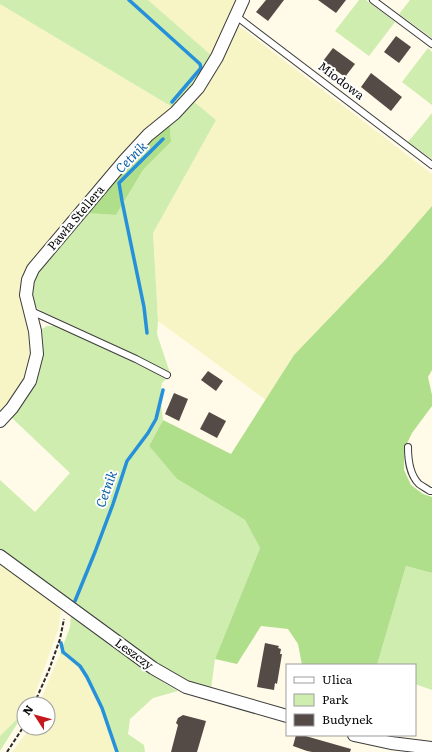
<svg xmlns="http://www.w3.org/2000/svg" width="432" height="752" font-family="Literata,serif">
  <style>
    .farmland { fill: #f7f4c5 }
    .green { fill: #ceedae }
    .forest { fill: #b0df8c }
    .lines { fill: none; stroke-linecap: round; stroke-linejoin: round }
    .stream { stroke: #2790da; stroke-width: 3.5 }
    .building { fill: #544b46 }
    .service-casing { stroke: #3d3d3d; stroke-width: 8 }
    .minor-casing { stroke: #3d3d3d; stroke-width: 14 }
    .path { stroke: #2c2c2c; stroke-width: 2; stroke-dasharray: 4 2; stroke-linecap: butt }
    .service { stroke: #fff; stroke-width: 6 }
    .minor { stroke: #fff; stroke-width: 12 }
    .labels { text-anchor: middle; stroke-width: 4; stroke-linejoin: round; paint-order: stroke }
    .street-label { font-size: 12px; fill: #0a0a0a; stroke: #fff }
    .water-label { font-size: 13px; font-style: italic; fill: #0a60a6; stroke: #fff }
  </style>
  <rect width="100%" height="100%" fill="#fffbe8"/>
  <g class="farmland">
    <polygon points="148,0 239,0 212,56"/>
    <polygon points="0,4 174,108 27,271 21,283 21,294 29,336 31,354 29,373 20,391 0,414"/>
    <polygon points="239,26 432,174 432,206 386,259 294,355 266,400 158,321 153,233 216,120 193,101"/>
    <polygon points="0,563 61,607 59,627 34,697 28,704 24,704 24,710 18,718 0,736"/>
    <polygon points="60,654 67,657 80,669 98,700 116,752 12,752 28,731 29,728 48,728 48,704 39,704"/>
  </g>
  <g class="green">
    <polygon points="0,0 148,0 212,56 193,86 174,108 0,4"/>
    <polygon points="359,0 366,0 395,22 369,56 335,31"/>
    <polygon points="410,0 432,0 432,38 399,14"/>
    <polygon points="428,48 432,52 432,105 402,82"/>
    <polygon points="193,101 216,120 153,233 158,321 157,334 170,373 134,354 43,312 34,306 31,298 31,288 38,270 85,213 116,215 143,170 171,142 170,124"/>
    <polygon points="432,113 432,159 408,142"/>
    <polygon points="47,326 55,326 67,330 150,370 166,379 162,383 160,396 163,420 149,446 177,479 245,520 260,548 215,659 211,689 182,679 134,647 0,552 0,480 35,512 70,473 11,417 43,351 42,329"/>
    <polygon points="406,566 432,573 432,690 415,684 415,665 377,665"/>
    <polygon points="71,614 164,683 178,691 153,698 130,719 128,734 144,745 145,752 116,752 98,700 80,669 67,657 60,654 70,627"/>
    <polygon points="24,710 24,713 0,751 0,736 18,718"/>
  </g>
  <g class="forest">
    <polygon points="170,124 171,142 143,170 116,215 85,213 150,140"/>
    <polygon points="432,206 432,370 428,377 432,395 432,406 412,433 404,450 404,470 411,485 423,494 432,497 432,573 406,566 377,665 302,665 298,644 288,629 261,626 237,664 215,659 260,548 245,520 177,479 149,446 163,420 231,454 294,355 386,259"/>
  </g>
  <g class="lines">
    <g class="stream">
      <polyline points="129,0 200,64 201,68 172,102"/>
      <polyline points="147,333 144,307 122,201 119,183 163,139"/>
      <polyline points="75,601 95,552 113,504 127,461 148,433 156,419 163,390"/>
      <polyline points="61,643 63,652 80,666 87,677 102,708 117,752"/>
    </g>
  </g>
  <g class="building">
    <polygon points="266,0 284,0 268,21 256,12"/>
    <polygon points="318,0 346,0 336,13"/>
    <polygon points="396,36 411,47 399,63 384,52"/>
    <polygon points="333,48 355,64 345,77 323,61"/>
    <polygon points="371,73 402,97 391,111 361,87"/>
    <polygon points="208,371 223,381 216,391 201,380"/>
    <polygon points="174,393 188,399 179,421 165,414"/>
    <polygon points="209,412 226,421 217,438 200,429"/>
    <polygon points="265,643 279,646 278,648 281,649 280,654 282,654 277,684 275,683 274,690 257,687"/>
    <polygon points="183,715 206,721 197,752 171,752 178,725 176,723 178,718"/>
    <polygon points="296,735 302,735 351,749 350,752 312,752 307,751 293,746"/>
  </g>
  <g class="lines">
    <g class="service-casing">
      <g id="service">
        <polyline points="373,0 432,44"/>
        <polyline points="236,16 432,165"/>
        <polyline points="31,311 136,359 167,375"/>
        <path d="M408,447c0,12 1,27 11,37 3,2 8,5 11,7h2"/>
      </g>
    </g>
    <g class="minor-casing">
      <g id="minor">
        <polyline points="0,421 12,408 30,381 37,354 35,331 26,295 28,280 33,269 124,161 148,135 175,113 198,88 217,57 243,0"/>
        <polyline points="0,556 153,668 186,687 287,716"/>
        <polyline points="354,735 391,743 432,748"/>
      </g>
    </g>
    <g class="path">
      <polyline points="34,704 49,670 60,639 64,619"/>
      <polyline points="7,752 24,726"/>
    </g>
    <use href="#service" class="service"/>
    <use href="#minor" class="minor"/>
  </g>
  <g class="labels">
    <g class="street-label">
      <text transform="translate(341 81) rotate(37)" y="4">Miodowa</text>
      <text transform="translate(76 218) rotate(-50)" y="4">Pawła Stellera</text>
      <text transform="translate(134 654) rotate(36)" y="4">Leszczy</text>
    </g>
    <g class="water-label">
      <text transform="translate(131 157) rotate(-45)" y="5">Cetnik</text>
      <text transform="translate(106 489) rotate(-70)" y="5">Cetnik</text>
    </g>
  </g>
  <rect x="286" y="664" width="130" height="72" fill="#ffffff" stroke="#9d9d9d"/>
  <rect x="294" y="677" width="20" height="6" fill="#ffffff" stroke="#9d9d9d"/>
  <text x="322" y="684" font-size="12" fill="#0a0a0a">Ulica</text>
  <rect x="294" y="694" width="20" height="12" fill="#ceedae" stroke="#9d9d9d"/>
  <text x="322" y="704" font-size="12" fill="#0a0a0a">Park</text>
  <rect x="294" y="714" width="20" height="12" fill="#544b46" stroke="#9d9d9d"/>
  <text x="322" y="724" font-size="12" fill="#0a0a0a">Budynek</text>
  <g transform="translate(36 716) rotate(306)"><circle r="19" fill="#ffffff" stroke="#9d9d9d"/>
  <path d="M0-3L7 15L0 10L-7 15Z" fill="#c6171c"/>
  <text y="-6" font-size="11" font-weight="bold" text-anchor="middle" fill="#0a0a0a">N</text>
  </g>
</svg>
